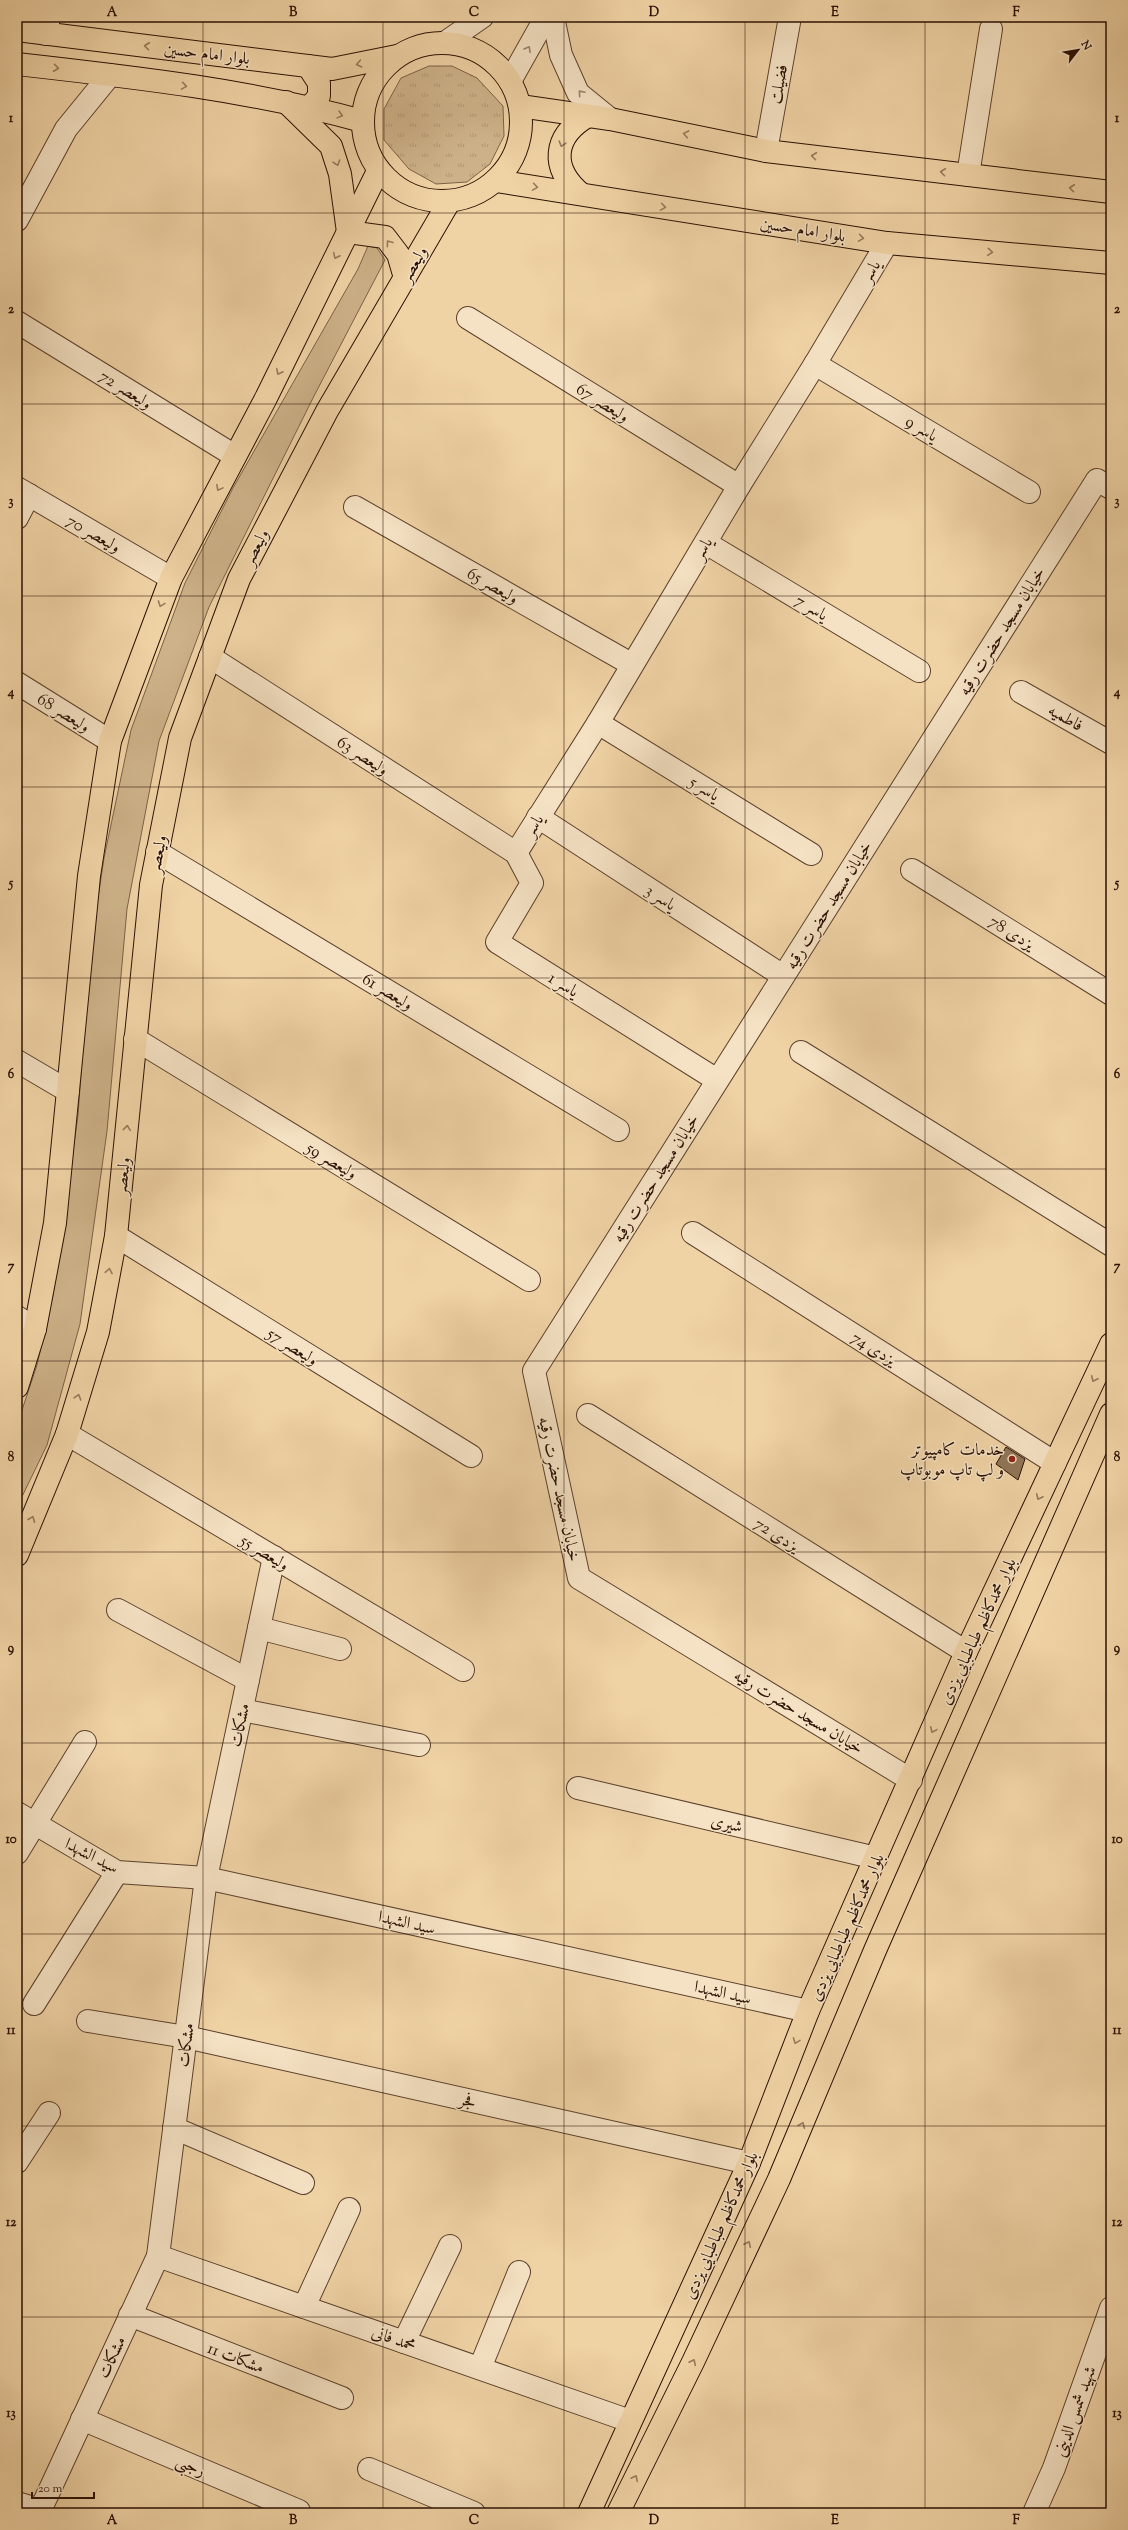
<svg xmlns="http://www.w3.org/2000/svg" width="1128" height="2530" font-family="'Sorts Mill Goudy',Amiri,serif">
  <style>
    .grass { fill: url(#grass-tufts); stroke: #7c6146 }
    .garden { fill: #ceb289; stroke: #7c6146 }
    .building { fill: #917557; stroke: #2a1003 }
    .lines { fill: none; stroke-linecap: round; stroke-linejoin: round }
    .minor-casing { stroke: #5c412c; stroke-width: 24 }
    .major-casing { stroke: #2a1003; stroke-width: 24 }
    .minor { stroke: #f5e2c4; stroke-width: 22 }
    .major { stroke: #f0d3a5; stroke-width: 22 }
    .oneway { stroke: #977b5c }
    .oneway2 { stroke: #9a846d }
    .grid { fill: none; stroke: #2a1003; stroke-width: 1; stroke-opacity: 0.55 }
    .poi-dot { fill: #8f2418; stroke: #f5e2c4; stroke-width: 1.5 }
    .labels { text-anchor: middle; stroke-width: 3; stroke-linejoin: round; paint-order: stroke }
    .street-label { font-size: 17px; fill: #2a1003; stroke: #f5e2c4 }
    .poi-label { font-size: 17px; fill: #2a1003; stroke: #f5e2c4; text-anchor: end }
    .neatline { fill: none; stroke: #2a1003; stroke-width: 1.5 }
    .grid-label { font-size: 13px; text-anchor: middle; font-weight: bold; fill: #2a1003 }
  </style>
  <defs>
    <pattern id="grass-tufts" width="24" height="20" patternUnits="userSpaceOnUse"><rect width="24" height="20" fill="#ceb289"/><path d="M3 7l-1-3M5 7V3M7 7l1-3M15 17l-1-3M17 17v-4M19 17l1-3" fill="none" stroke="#b19875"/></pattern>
  </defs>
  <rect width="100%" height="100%" fill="#f0d3a5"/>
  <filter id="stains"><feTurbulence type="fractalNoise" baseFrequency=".005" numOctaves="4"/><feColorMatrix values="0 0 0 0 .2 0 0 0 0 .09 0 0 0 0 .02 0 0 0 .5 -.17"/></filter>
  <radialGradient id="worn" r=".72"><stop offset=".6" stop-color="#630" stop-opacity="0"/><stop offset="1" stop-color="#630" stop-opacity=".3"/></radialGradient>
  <polygon class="grass" points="429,66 452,66 477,78 503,106 504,136 490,164 467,182 436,184 409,169 384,140 384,109 401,78"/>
  <polygon class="garden" points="368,246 377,248 385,260 314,396 209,607 159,741 127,909 107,1131 80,1324 47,1445 17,1507 17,1425 37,1365 53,1295 78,1115 90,952 104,858 131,730 185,583 233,488 358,269"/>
  <polygon class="building" points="1006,1447 1025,1459 1018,1480 996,1464"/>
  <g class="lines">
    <g class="minor-casing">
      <g id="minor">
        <polyline points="553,17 561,55 578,93 610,119"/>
        <polyline points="46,34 49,17"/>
        <polyline points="446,42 482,17"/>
        <polyline points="510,81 546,17"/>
        <polyline points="766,151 790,17"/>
        <polyline points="968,175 991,29"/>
        <polyline points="17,220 66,129 110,75"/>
        <polyline points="468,318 739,486"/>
        <polyline points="17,322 235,456"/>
        <polyline points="815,364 1029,492"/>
        <polyline points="17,488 171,578"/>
        <polyline points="355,507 631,664"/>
        <polyline points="17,518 29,495"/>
        <polyline points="706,543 919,671"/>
        <polyline points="210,657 516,853 532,883 497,942 717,1080"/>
        <polyline points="17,683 110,741"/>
        <polyline points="1021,692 1111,743"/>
        <polyline points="598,723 811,854"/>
        <polyline points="538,817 783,976"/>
        <polyline points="157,852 618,1130"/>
        <polyline points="516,853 598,723 739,486 815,364 887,243"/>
        <polyline points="912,870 1111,994"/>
        <polyline points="135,1039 529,1280"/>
        <polyline points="801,1052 1111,1245"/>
        <polyline points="17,1061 68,1091"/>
        <polyline points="693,1233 1055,1463"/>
        <polyline points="116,1236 471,1456"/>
        <polyline points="17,1317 35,1329"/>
        <polyline points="588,1415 966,1652"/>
        <polyline points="67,1434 463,1670"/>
        <polyline points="118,1610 248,1680"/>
        <polyline points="259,1628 340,1649"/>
        <polyline points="242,1710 419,1745"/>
        <polyline points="911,1780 579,1578 534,1371 1097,480 1111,488"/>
        <polyline points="578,1788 876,1858"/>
        <polyline points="17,1813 117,1872 206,1878 808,2011"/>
        <polyline points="17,1853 85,1742"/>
        <polyline points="34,2004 117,1872"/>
        <polyline points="88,2021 186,2037 749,2163"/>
        <polyline points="174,2128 303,2183"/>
        <polyline points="17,2162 49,2113"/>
        <polyline points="158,2256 630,2421"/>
        <polyline points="304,2307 349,2209"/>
        <polyline points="130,2315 342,2398"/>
        <polyline points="404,2342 450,2246"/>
        <polyline points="480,2368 519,2272"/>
        <polyline points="82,2419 299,2511"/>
        <polyline points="369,2469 474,2513"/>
        <polyline points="17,2503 40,2510"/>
        <polyline points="39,2513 158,2256 206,1878 274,1557"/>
        <polyline points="1034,2513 1054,2468 1111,2308"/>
      </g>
    </g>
    <g class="major-casing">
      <g id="major">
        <polyline points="17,30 332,69 397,56"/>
        <circle cx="442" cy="122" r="79"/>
        <path d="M17,64c115,13 233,26 345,57"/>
        <polyline points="308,66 319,83 319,96 310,107"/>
        <polyline points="286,102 331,146 340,174 348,232 385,237 398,254 405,278"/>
        <polyline points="520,106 610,119 766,151 1111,192"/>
        <polyline points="496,181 887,243 1111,263"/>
        <path d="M581,194c-31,-26 -28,-58 7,-78"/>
        <polyline points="17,1387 35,1329 55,1223 89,876 110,741 171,578 266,398 378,171"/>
        <polyline points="17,1555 67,1434 98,1332 116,1236 151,885 180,738 239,579 327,411 449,202"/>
        <polyline points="589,2513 749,2163 808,2011 966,1652 1111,1344"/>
        <polyline points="618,2513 693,2362 779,2179 876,1948 1111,1414"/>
      </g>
    </g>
    <use href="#minor" class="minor"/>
    <use href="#major" class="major"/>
  </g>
  <defs><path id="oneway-chevron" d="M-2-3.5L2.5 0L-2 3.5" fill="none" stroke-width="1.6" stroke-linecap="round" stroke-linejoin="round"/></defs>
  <g class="oneway">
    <use href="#oneway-chevron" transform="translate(147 46) rotate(-173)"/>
    <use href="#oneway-chevron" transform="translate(359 64) rotate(169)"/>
    <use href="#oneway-chevron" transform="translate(56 68) rotate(7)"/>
    <use href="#oneway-chevron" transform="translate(184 86) rotate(9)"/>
    <use href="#oneway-chevron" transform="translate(340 115) rotate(15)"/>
    <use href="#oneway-chevron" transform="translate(686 134) rotate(-169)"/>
    <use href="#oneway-chevron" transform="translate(562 144) rotate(106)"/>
    <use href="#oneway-chevron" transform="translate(814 156) rotate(-173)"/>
    <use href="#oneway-chevron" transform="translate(337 163) rotate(71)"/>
    <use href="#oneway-chevron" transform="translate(943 172) rotate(-173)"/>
    <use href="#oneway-chevron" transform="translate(535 187) rotate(9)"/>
    <use href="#oneway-chevron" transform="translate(1072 188) rotate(-173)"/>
    <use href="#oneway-chevron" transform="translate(663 207) rotate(9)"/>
    <use href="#oneway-chevron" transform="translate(861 238) rotate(9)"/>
    <use href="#oneway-chevron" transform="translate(389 243) rotate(-126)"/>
    <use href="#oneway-chevron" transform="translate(990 252) rotate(5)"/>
    <use href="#oneway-chevron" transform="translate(336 256) rotate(116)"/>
    <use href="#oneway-chevron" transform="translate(279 372) rotate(116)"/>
    <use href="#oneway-chevron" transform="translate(219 488) rotate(118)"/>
    <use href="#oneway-chevron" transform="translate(161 604) rotate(110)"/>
    <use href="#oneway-chevron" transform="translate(127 1128) rotate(-84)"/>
    <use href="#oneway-chevron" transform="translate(109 1271) rotate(-79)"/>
    <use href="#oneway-chevron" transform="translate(1094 1379) rotate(115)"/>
    <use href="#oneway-chevron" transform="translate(78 1397) rotate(-73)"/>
    <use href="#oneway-chevron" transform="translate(1039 1497) rotate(115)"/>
    <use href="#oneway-chevron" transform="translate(32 1519) rotate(-68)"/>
    <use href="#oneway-chevron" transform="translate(933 1730) rotate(114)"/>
    <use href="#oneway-chevron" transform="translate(796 2041) rotate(111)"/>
    <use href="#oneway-chevron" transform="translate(802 2125) rotate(-67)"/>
    <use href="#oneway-chevron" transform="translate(748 2244) rotate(-65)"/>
    <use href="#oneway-chevron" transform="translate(693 2362) rotate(-64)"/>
    <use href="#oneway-chevron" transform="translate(635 2478) rotate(-64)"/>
  </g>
  <g class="oneway2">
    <use href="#oneway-chevron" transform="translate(528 49) rotate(-61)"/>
    <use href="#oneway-chevron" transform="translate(581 93) rotate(-131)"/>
  </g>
  <path class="grid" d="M203,17v2496M383,17v2496M564,17v2496M745,17v2496M925,17v2496M17,213h1094M17,404h1094M17,596h1094M17,787h1094M17,978h1094M17,1169h1094M17,1361h1094M17,1552h1094M17,1743h1094M17,1934h1094M17,2126h1094M17,2317h1094"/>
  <circle class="poi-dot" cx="1012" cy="1459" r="4"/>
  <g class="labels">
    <g class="street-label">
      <text transform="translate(207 53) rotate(7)" y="6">بلوار امام حسین</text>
      <text transform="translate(778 84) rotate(-80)" y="6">فضیلت</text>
      <text transform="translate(803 229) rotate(9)" y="6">بلوار امام حسین</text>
      <text transform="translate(413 264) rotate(-60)" y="6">ولیعصر</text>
      <text transform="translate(870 271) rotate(-60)" y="6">یاسر</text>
      <text transform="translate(126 389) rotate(32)" y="6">ولیعصر 72</text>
      <text transform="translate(603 402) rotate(32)" y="6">ولیعصر 67</text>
      <text transform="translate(922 428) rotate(31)" y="6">یاسر 9</text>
      <text transform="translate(94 533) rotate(30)" y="6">ولیعصر 70</text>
      <text transform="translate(255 547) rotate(-63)" y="6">ولیعصر</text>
      <text transform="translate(702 548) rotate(-59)" y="6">یاسر</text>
      <text transform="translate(493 585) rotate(30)" y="6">ولیعصر 65</text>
      <text transform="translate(812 607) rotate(31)" y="6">یاسر 7</text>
      <text transform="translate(1001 631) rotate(-58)" y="6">خیابان مسجد حضرت رقیه</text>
      <text transform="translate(64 712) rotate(32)" y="6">ولیعصر 68</text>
      <text transform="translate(1066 717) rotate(30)" y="6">فاطمیه</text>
      <text transform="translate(363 755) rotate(33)" y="6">ولیعصر 63</text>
      <text transform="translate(705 788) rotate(32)" y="6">یاسر 5</text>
      <text transform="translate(533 825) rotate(-58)" y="6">یاسر</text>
      <text transform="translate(157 854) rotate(-79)" y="6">ولیعصر</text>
      <text transform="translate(661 897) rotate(33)" y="6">یاسر 3</text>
      <text transform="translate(828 905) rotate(-58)" y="6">خیابان مسجد حضرت رقیه</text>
      <text transform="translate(1012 932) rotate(32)" y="6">یزدی 78</text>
      <text transform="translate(564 984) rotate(32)" y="6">یاسر 1</text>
      <text transform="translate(388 991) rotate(31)" y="6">ولیعصر 61</text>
      <text transform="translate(332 1160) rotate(31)" y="6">ولیعصر 59</text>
      <text transform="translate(122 1176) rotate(-84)" y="6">ولیعصر</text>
      <text transform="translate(655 1178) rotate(-58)" y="6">خیابان مسجد حضرت رقیه</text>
      <text transform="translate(293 1346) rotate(32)" y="6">ولیعصر 57</text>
      <text transform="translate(874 1348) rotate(32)" y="6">یزدی 74</text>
      <text transform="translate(560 1489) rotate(78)" y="6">خیابان مسجد حضرت رقیه</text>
      <text transform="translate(777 1534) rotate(32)" y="6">یزدی 72</text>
      <text transform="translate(265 1552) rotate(31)" y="6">ولیعصر 55</text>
      <text transform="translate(977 1631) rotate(-65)" y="6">بلوار محمدکاظم طباطبایی یزدی</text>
      <text transform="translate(799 1711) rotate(31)" y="6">خیابان مسجد حضرت رقیه</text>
      <text transform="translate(239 1725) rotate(-78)" y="6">مشکات</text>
      <text transform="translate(727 1823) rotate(13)" y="6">شیری</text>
      <text transform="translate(92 1855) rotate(27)" y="6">سید الشهدا</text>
      <text transform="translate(407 1922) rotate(13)" y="6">سید الشهدا</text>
      <text transform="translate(846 1927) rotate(-66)" y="6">بلوار محمدکاظم طباطبایی یزدی</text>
      <text transform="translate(723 1992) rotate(13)" y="6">سید الشهدا</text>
      <text transform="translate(185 2045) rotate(-83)" y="6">مشکات</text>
      <text transform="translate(468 2100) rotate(13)" y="6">فجر</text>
      <text transform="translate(720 2225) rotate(-66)" y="6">بلوار محمدکاظم طباطبایی یزدی</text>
      <text transform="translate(394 2338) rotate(19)" y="6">محمد فانی</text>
      <text transform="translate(111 2357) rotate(-65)" y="6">مشکات</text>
      <text transform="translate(236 2357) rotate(21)" y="6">11 مشکات</text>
      <text transform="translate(1074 2411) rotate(-70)" y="6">شهید شمس الدینی</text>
      <text transform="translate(191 2465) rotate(23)" y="6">رجبی</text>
    </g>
    <g class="poi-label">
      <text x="1004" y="1455">خدمات کامپیوتر<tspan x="1004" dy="20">و لپ تاپ موبوتاپ</tspan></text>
    </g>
  </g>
  <rect width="1128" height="2530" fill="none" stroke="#f0d3a5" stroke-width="44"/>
  <g transform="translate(1078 50) rotate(59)" stroke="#f5e2c4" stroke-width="3" paint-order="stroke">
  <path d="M0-3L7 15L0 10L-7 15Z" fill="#2a1003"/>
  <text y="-6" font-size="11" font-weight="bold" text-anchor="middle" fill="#2a1003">N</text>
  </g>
  <path d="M32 2492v6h62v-6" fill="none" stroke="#2a1003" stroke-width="2"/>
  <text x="38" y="2492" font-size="12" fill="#2a1003" stroke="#f5e2c4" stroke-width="3" paint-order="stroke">20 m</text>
  <rect x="22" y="22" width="1084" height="2486" class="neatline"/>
  <g class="grid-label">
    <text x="112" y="16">A</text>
    <text x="293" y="16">B</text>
    <text x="474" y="16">C</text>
    <text x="654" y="16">D</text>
    <text x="835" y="16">E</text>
    <text x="1016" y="16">F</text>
    <text x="11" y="122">1</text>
    <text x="1117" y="122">1</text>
    <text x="11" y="313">2</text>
    <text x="1117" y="313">2</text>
    <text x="11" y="505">3</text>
    <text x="1117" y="505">3</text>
    <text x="11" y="696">4</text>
    <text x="1117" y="696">4</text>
    <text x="11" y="887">5</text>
    <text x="1117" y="887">5</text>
    <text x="11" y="1078">6</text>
    <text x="1117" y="1078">6</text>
    <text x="11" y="1270">7</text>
    <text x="1117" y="1270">7</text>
    <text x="11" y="1461">8</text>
    <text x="1117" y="1461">8</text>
    <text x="11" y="1652">9</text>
    <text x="1117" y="1652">9</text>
    <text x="11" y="1843">10</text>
    <text x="1117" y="1843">10</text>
    <text x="11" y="2034">11</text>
    <text x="1117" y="2034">11</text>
    <text x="11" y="2226">12</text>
    <text x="1117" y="2226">12</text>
    <text x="11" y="2417">13</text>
    <text x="1117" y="2417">13</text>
    <text x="112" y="2524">A</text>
    <text x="293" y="2524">B</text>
    <text x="474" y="2524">C</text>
    <text x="654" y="2524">D</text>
    <text x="835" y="2524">E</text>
    <text x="1016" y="2524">F</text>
  </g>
  <rect width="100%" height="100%" filter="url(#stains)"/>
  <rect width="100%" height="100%" fill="url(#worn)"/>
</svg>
